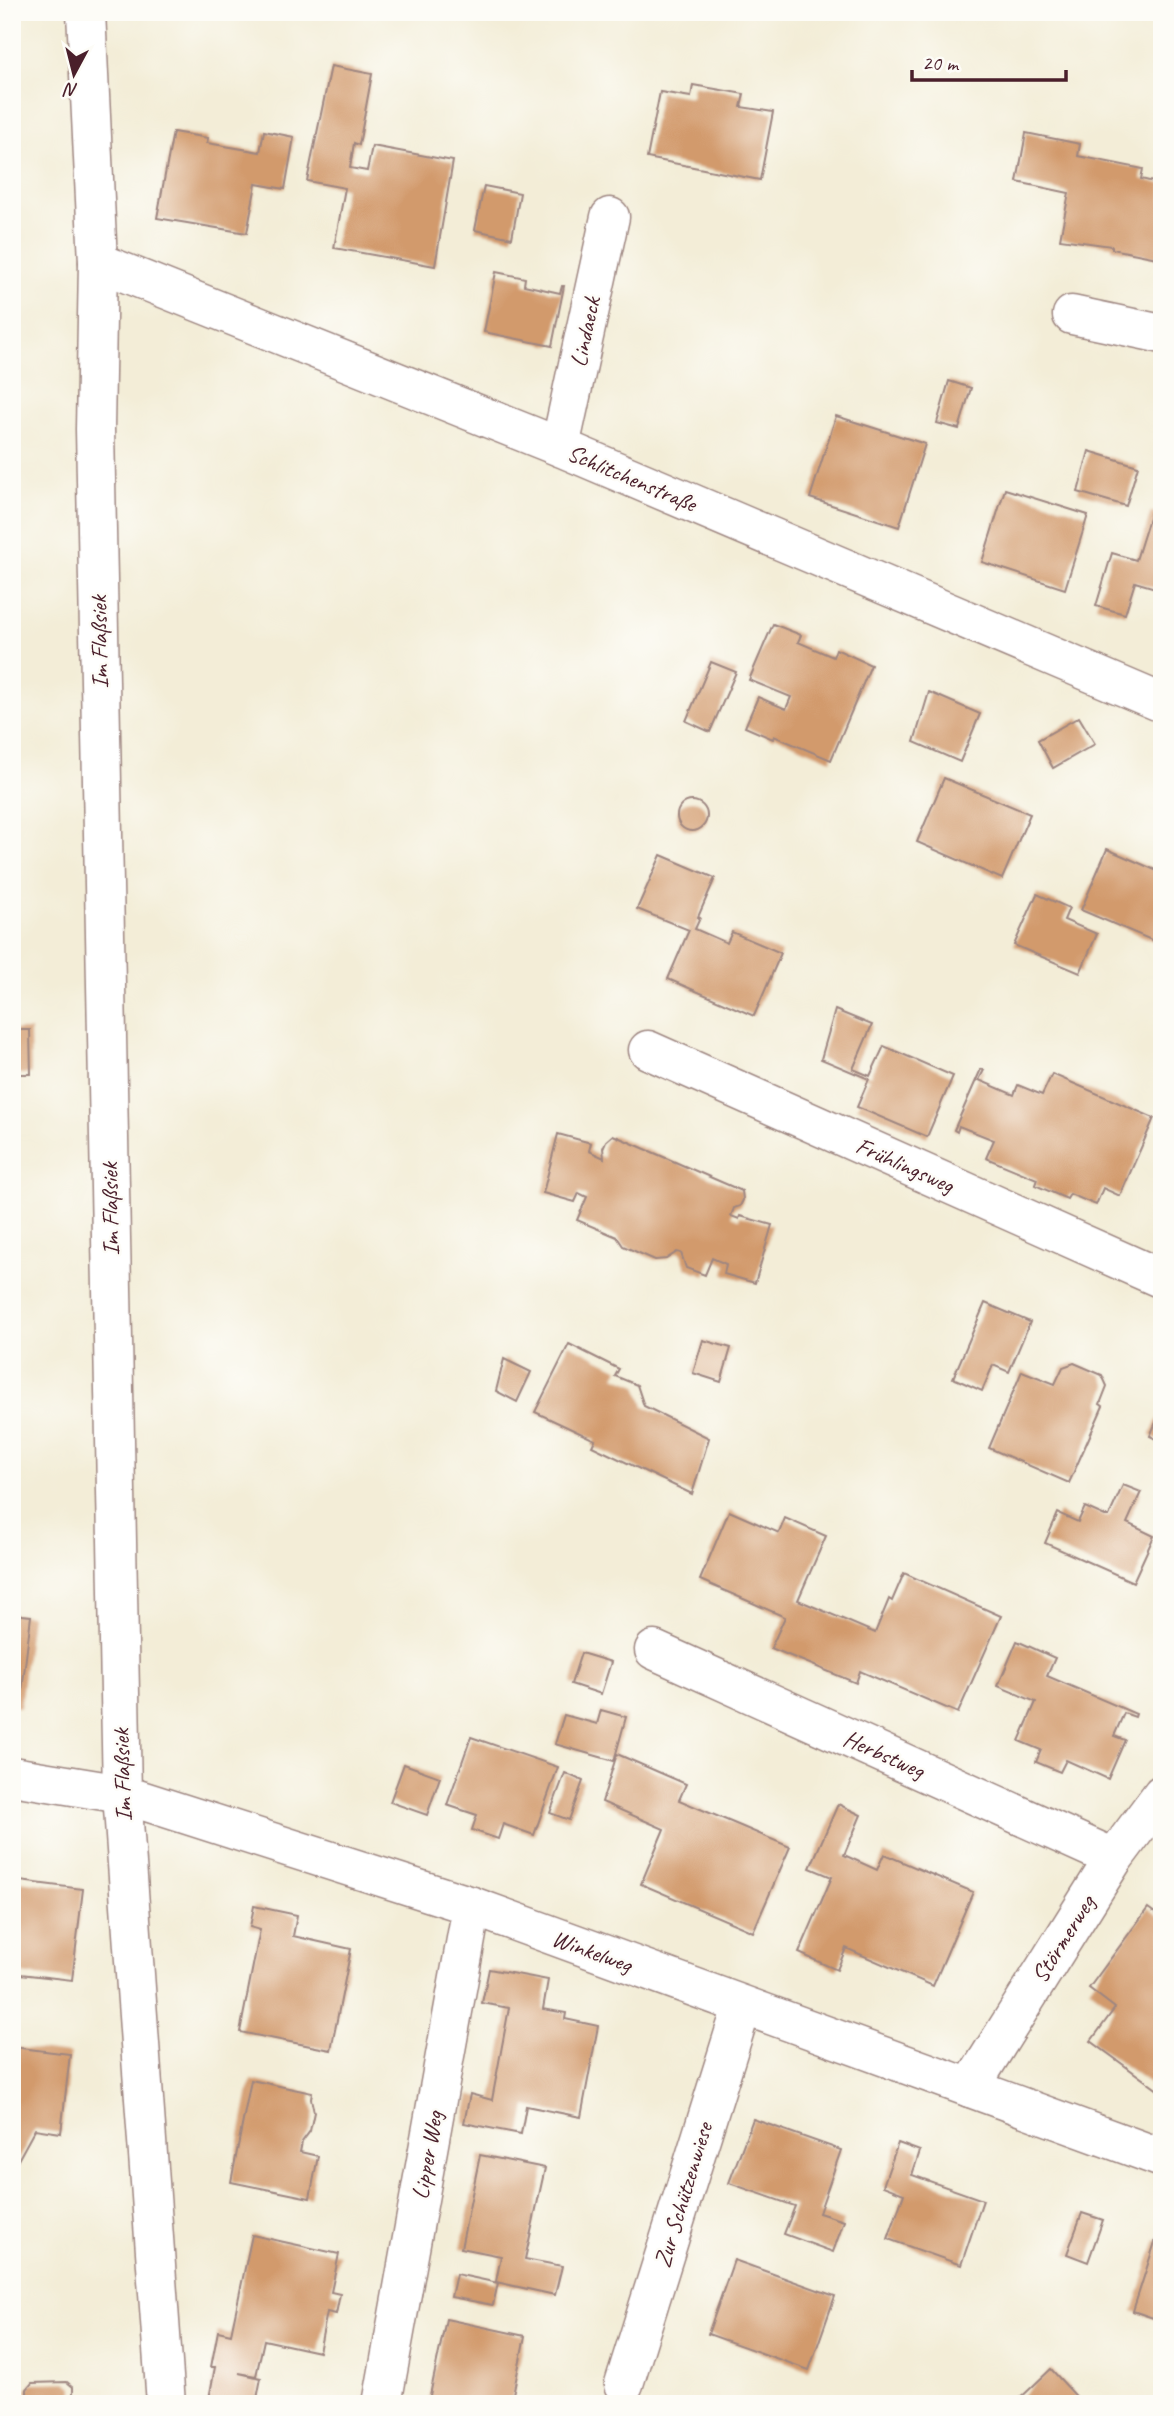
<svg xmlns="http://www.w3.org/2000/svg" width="1174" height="2416" font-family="Caveat,sans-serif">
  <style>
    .building { fill: #d29a6c }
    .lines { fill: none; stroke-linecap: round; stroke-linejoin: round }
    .street-casing { stroke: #9e8681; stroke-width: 41 }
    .street { stroke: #fff; stroke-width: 38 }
    .labels { text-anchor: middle; stroke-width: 5; stroke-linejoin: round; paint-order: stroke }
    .street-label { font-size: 24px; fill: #4a1f2b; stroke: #fdfcf7 }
  </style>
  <rect width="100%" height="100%" fill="#fdfcf7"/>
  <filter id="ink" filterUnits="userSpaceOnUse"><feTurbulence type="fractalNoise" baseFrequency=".0143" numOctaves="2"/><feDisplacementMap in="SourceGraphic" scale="14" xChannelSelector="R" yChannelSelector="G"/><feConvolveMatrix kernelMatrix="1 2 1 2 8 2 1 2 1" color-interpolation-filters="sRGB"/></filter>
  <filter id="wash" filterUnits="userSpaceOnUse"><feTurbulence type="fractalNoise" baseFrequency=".00686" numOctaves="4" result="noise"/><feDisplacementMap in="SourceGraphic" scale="28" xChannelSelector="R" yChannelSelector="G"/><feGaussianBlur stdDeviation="1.57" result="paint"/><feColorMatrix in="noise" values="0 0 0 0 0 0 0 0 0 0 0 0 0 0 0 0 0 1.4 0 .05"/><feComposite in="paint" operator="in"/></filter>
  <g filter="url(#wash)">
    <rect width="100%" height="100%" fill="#f3edd7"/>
    <g id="blocks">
      <g class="building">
        <polygon points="331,66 372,74 359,145 354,143 350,168 367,171 372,146 453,161 435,266 334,248 345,188 307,181"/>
        <polygon points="693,85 744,94 741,107 773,112 760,180 647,158 660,92 691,97"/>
        <polygon points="264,131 294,137 285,189 256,184 247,233 157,218 173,132 208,138 207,143 260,152"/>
        <polygon points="1026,133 1080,144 1078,156 1143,169 1141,179 1162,184 1162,259 1112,249 1112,246 1060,239 1069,193 1017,182"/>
        <polygon points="484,186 520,193 512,238 475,230"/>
        <polygon points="496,272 525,278 524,285 560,293 562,286 564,286 552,346 484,332"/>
        <polygon points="949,381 971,388 959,429 937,423"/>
        <polygon points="836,416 925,444 899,527 810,498"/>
        <polygon points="1089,451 1138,466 1126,506 1078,492"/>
        <polygon points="1005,489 1088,515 1065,589 982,562"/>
        <polygon points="1151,512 1162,515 1162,590 1135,582 1125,614 1096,606 1112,553 1136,560"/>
        <polygon points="773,624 801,635 798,642 833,657 836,649 871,665 831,760 774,736 773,739 745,727 758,697 786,709 791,697 749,680"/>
        <polygon points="711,662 736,672 710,732 686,721"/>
        <polygon points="929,692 980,714 960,762 914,742"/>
        <polygon points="1079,717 1095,744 1053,768 1038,740"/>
        <polygon points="944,778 1030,814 1002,879 917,842"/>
        <circle cx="692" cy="816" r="15"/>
        <polygon points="1107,849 1162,873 1162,929 1156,942 1081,910"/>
        <polygon points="661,855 715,878 698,917 700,918 695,929 727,943 732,932 781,953 754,1016 668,979 689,930 637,909"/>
        <polygon points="1037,894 1069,908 1064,920 1097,934 1080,973 1014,945"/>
        <polygon points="835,1010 872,1025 853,1069 870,1076 884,1046 953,1076 927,1137 857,1107 869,1079 821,1059"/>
        <polygon points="12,1030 30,1030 31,1074 12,1074"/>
        <polygon points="981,1069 984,1070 979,1080 1014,1095 1018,1085 1042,1095 1052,1074 1154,1118 1120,1196 1103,1188 1096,1205 1070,1194 1067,1199 1035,1185 1037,1179 986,1158 994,1140 959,1126 957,1132 954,1130"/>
        <polygon points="558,1134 591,1143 589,1151 604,1158 603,1148 606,1141 613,1135 742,1191 743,1200 740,1206 734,1208 731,1216 739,1219 740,1216 772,1225 755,1283 724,1274 726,1264 712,1258 705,1275 686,1268 681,1253 677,1252 666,1259 655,1260 623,1246 617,1237 577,1220 587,1197 579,1193 575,1202 543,1193"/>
        <polygon points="985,1303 1030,1322 1009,1372 993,1365 982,1391 953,1378"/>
        <polygon points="703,1340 731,1348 721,1382 693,1373"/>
        <polygon points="569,1344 619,1369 615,1376 637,1385 644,1406 709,1438 692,1494 592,1446 595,1440 535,1412"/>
        <polygon points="504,1359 531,1372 517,1402 496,1391"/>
        <polygon points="1074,1363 1102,1375 1107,1386 1100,1404 1103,1406 1069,1483 989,1448 1022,1371 1055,1384 1063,1367"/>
        <polygon points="1162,1409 1162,1442 1150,1436"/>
        <polygon points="1123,1485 1141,1492 1127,1523 1154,1536 1133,1582 1045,1543 1058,1513 1078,1522 1085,1507 1105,1516 1109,1516"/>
        <polygon points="729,1511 779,1533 785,1518 826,1536 798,1600 875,1633 889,1599 892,1601 904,1573 1001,1616 958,1713 860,1671 856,1683 771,1648 785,1617 700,1580"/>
        <polygon points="12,1614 31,1616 20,1707 12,1707"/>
        <polygon points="1017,1641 1055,1658 1047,1676 1136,1714 1135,1717 1124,1713 1114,1736 1125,1740 1108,1779 1066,1760 1060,1772 1036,1762 1041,1750 1019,1741 1036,1702 998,1686"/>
        <polygon points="581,1653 611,1662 601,1694 571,1684"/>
        <polygon points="601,1710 626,1717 614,1761 555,1744 564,1715 597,1724"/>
        <polygon points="471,1737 558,1767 534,1835 503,1824 498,1839 472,1830 477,1815 447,1805"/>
        <polygon points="617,1754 686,1784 679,1800 790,1847 753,1932 641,1884 664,1829 602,1802"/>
        <polygon points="404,1764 440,1777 427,1815 390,1802"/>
        <polygon points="565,1773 583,1781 569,1820 550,1813"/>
        <polygon points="838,1804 861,1815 844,1855 877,1870 884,1854 973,1892 933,1986 846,1948 837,1970 799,1953 832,1877 810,1868"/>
        <polygon points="12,1880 83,1889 72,1980 12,1973"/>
        <polygon points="254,1906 297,1915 293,1936 351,1949 331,2050 240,2032 260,1930 250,1927"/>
        <polygon points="1148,1908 1162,1918 1162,2093 1091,2041 1115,2008 1089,1988"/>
        <polygon points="489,1969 548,1980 543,2009 566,2013 565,2019 598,2026 581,2117 526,2106 521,2134 464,2123 470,2094 492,2100 509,2008 482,2003"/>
        <polygon points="12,2047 70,2054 61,2133 35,2129 12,2171"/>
        <polygon points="251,2080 312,2093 311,2099 314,2112 310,2131 302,2142 300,2152 318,2156 310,2198 231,2182"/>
        <polygon points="753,2119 841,2150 819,2213 844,2221 833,2252 784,2234 795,2206 729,2183"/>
        <polygon points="898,2143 920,2151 912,2175 983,2200 961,2265 888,2239 904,2194 883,2186"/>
        <polygon points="480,2155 545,2168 525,2259 562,2266 555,2295 496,2282 501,2256 461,2248"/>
        <polygon points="1082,2213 1103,2220 1088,2262 1067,2254"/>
        <polygon points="252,2235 339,2254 331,2292 340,2294 336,2314 327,2312 319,2352 264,2340 256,2376 239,2373 261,2378 256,2404 208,2404 215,2367 211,2367 218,2331 231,2334"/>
        <polygon points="1156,2239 1162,2241 1162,2321 1133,2311"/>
        <polygon points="734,2260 835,2296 809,2370 708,2334"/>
        <polygon points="456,2274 498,2283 493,2305 451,2297"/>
        <polygon points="446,2319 525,2336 511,2404 449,2404 429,2400"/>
        <polygon points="1051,2369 1083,2404 1014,2404"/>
        <polygon points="67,2382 73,2387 73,2404 27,2404 27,2389 32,2383"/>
      </g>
    </g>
  </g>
  <g filter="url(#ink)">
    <use href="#blocks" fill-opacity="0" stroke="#9e8681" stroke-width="2"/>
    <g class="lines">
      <g class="street-casing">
        <g id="street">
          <polyline points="86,12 98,262 95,429 122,1794 166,2404"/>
          <polyline points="98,262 560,447 1162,703"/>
          <polyline points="1072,315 1162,334"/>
          <polyline points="560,447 610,217"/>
          <polyline points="648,1050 1162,1279"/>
          <polyline points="654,1650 1114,1858"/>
          <polyline points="12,1776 122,1794 472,1906 1162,2158"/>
          <polyline points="970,2088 1114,1858 1162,1794"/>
          <polyline points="624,2384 742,2007"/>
          <polyline points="382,2404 472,1906"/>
        </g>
      </g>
      <use href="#street" class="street"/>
    </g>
  </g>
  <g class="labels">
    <g class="street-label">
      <text transform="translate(585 332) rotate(-78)" y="8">Lindaeck</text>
      <text transform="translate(632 478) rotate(23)" y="8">Schlitchenstraße</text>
      <text transform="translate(99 642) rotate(-91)" y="8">Im Flaßsiek</text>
      <text transform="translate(905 1165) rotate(24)" y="8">Frühlingsweg</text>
      <text transform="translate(110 1209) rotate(-91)" y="8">Im Flaßsiek</text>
      <text transform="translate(884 1754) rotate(24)" y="8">Herbstweg</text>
      <text transform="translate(122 1775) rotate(-92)" y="8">Im Flaßsiek</text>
      <text transform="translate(1063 1939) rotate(-58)" y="8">Störmerweg</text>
      <text transform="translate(592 1951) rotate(20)" y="8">Winkelweg</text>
      <text transform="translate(427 2155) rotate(-80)" y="8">Lipper Weg</text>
      <text transform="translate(683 2195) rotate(-73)" y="8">Zur Schützenwiese</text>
    </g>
  </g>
  <rect width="1174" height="2416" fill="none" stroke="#fdfcf7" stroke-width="42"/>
  <g transform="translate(74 74) rotate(187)" stroke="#fdfcf7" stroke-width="5" paint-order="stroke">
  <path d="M0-5L12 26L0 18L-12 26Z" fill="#4a1f2b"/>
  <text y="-10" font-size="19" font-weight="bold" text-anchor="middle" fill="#4a1f2b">N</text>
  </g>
  <path d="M912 70v10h154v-10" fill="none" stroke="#4a1f2b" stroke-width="3.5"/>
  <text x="922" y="70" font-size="21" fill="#4a1f2b" stroke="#fdfcf7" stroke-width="5" paint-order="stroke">20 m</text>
</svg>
